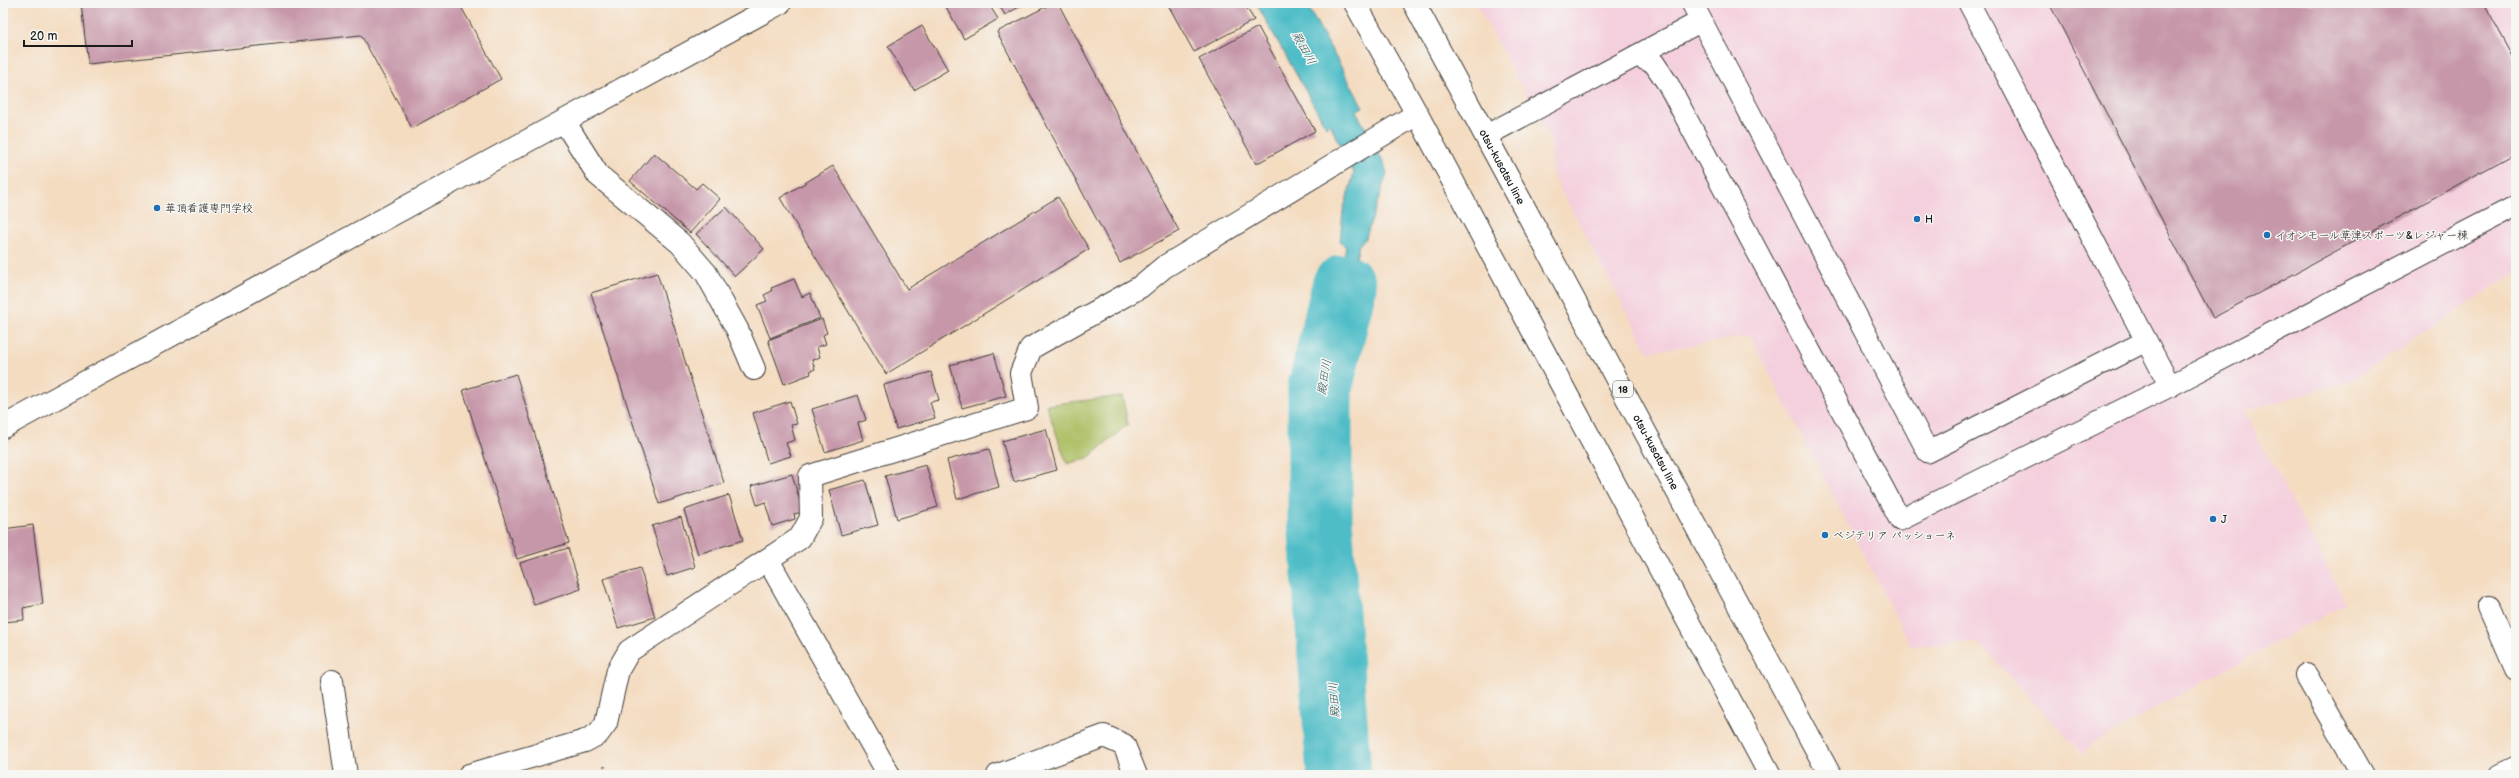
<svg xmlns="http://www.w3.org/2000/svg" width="2519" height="778" font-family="'Balsamiq Sans','Klee One',sans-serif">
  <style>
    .built { fill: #f4cfdd }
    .green { fill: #abbe62; stroke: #646d3f }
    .water { fill: #50bdc7; stroke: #366c72 }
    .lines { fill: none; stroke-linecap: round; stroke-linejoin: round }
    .river { stroke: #50bdc7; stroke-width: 65 }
    .building { fill: #c696a9 }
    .lane-casing { stroke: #3c3935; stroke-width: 23 }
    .street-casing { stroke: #3c3935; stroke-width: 24 }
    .secondary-casing { stroke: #3c3935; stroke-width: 24 }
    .primary-casing { stroke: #3c3935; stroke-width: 24 }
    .path { stroke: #3c3935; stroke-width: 2.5; stroke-dasharray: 1 3; stroke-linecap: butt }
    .lane { stroke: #fff; stroke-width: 21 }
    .street { stroke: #fff; stroke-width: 22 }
    .secondary { stroke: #fff; stroke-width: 22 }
    .primary { stroke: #fff; stroke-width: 22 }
    .poi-dot { fill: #1f6fb2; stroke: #f6f6f2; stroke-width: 1.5 }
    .labels { text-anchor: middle; stroke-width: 3; stroke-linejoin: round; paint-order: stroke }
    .shield { fill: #f6f6f2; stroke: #5d5d5c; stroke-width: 1 }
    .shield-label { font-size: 10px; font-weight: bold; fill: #1c1c1c }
    .street-label { font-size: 11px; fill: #1c1c1c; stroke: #f6f6f2 }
    .poi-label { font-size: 11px; fill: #1c1c1c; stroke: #f6f6f2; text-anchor: start }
    .water-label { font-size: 12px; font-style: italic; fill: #315c60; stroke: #f6f6f2 }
  </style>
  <rect width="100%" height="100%" fill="#f6f6f2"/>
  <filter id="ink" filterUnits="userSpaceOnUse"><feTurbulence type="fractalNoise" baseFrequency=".025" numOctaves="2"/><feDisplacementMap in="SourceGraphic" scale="8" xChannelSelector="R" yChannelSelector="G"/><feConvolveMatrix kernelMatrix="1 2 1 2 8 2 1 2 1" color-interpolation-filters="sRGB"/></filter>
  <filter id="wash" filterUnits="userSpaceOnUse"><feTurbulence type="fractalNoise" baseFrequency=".012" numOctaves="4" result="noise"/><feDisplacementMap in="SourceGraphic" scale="16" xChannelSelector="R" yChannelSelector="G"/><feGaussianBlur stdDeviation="0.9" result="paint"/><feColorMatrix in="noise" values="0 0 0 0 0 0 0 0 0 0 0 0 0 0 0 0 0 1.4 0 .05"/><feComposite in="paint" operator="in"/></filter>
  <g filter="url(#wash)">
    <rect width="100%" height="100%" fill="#f4dcc1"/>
    <polygon class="built" points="1476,3 2516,3 2516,272 2351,381 2244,411 2346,603 2092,744 2083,754 1978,643 1911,646 1750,336 1648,352 1552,173 1551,140"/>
    <polygon class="green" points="1122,396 1128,424 1088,458 1067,464 1046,405"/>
    <polygon class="water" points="1256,3 1306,3 1363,107 1356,111 1384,163 1387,173 1366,237 1359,245 1328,375 1317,373 1346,247 1340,242 1343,211 1354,173 1330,124 1326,127"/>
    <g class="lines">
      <polyline class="river" points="1339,775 1320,519 1320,388 1344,287"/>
    </g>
    <g id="blocks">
      <g class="building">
        <polygon points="81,3 459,3 501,79 412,128 361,35 88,64"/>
        <polygon points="949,3 988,3 998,19 964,39 945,5"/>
        <polygon points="998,3 1026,3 1005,15"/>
        <polygon points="1053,3 1058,3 1179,231 1120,263 997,32"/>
        <polygon points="1167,3 1244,3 1254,20 1194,52"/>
        <polygon points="2049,3 2484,3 2516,62 2516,153 2213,318"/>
        <polygon points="922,26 948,70 914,90 888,46"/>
        <polygon points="1258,27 1315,131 1256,164 1199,59"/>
        <polygon points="654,153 696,189 702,183 720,199 690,233 630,181"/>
        <polygon points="833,166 907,289 1058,197 1089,249 886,374 780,198"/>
        <polygon points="726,207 764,249 735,276 696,234"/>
        <polygon points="657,273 724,483 659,504 591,293"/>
        <polygon points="794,279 802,297 810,293 820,318 770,338 757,305 767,301 764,295 772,291 771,288"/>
        <polygon points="822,319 827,333 823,335 826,344 817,347 820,357 812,360 815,369 810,371 811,374 784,384 768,340"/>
        <polygon points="994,353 1006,396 962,408 950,365"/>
        <polygon points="931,372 939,400 930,402 935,418 896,429 884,385"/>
        <polygon points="516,374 569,543 517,559 463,390"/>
        <polygon points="858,395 866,420 858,423 863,440 825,452 812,409"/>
        <polygon points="790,401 797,424 791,425 795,440 786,443 791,456 768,463 753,413"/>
        <polygon points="1046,429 1057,470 1014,482 1002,441"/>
        <polygon points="989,449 999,487 957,499 947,460"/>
        <polygon points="926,465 938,507 897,519 885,476"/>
        <polygon points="792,474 803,512 794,514 795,519 772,526 765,502 757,505 751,486"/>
        <polygon points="865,480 878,525 841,535 829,490"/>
        <polygon points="729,495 743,540 698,554 684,510"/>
        <polygon points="681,517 695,567 667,576 652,526"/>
        <polygon points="33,525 43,604 23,608 24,620 3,622 3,529"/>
        <polygon points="568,548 581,589 534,605 520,563"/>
        <polygon points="640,568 655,617 618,628 603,579"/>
      </g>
    </g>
  </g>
  <g filter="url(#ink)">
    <use href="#blocks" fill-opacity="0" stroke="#3c3935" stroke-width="1"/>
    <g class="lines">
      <g class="lane-casing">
        <g id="lane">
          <polyline points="1692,3 1928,452 2146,341"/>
          <polyline points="1969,3 2170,386"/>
          <polyline points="1636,56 1701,21"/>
          <polyline points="1487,135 1636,56 1654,63 1668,84 1900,520 2170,386 2516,206"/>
        </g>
      </g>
      <g class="street-casing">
        <g id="street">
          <polyline points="564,121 598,175 680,243 706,273 737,329 754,369"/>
          <polyline points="768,560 889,775"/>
          <polyline points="2489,607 2516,669"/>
          <polyline points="2306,675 2363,775"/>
          <polyline points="332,681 346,775"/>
          <polyline points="469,775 585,741 598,734 606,723 618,670 629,651 800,538 811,518 810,476 1027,408 1021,373 1031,348 1140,287 1164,267 1417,114"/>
          <polyline points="998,775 1104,736 1124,745 1136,775"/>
          <polyline points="2501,775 2516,768"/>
        </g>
      </g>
      <g class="secondary-casing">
        <polyline id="secondary" points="3,427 780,3"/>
      </g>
      <g class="primary-casing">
        <g id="primary">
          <polyline points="1355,3 1417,114 1770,775"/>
          <path id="s1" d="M1414,3l416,772"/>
        </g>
      </g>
      <polyline class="path" points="603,775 605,765"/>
      <use href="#lane" class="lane"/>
      <use href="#street" class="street"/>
      <use href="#secondary" class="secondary"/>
      <use href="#primary" class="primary"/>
    </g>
  </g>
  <g class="poi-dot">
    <circle cx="157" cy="208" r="4"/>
    <circle cx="1917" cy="219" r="4"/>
    <circle cx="2267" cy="235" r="4"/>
    <circle cx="2213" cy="519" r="4"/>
    <circle cx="1825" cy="535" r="4"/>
  </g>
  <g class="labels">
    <rect class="shield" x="1613" y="381" width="20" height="16" rx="3"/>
    <g class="shield-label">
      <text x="1623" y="393">18</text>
    </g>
    <g class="street-label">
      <text dy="4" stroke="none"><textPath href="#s1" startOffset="186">otsu-kusatsu line</textPath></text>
      <text dy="4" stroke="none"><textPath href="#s1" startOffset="510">otsu-kusatsu line</textPath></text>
    </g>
    <g class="poi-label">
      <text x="165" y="212">華頂看護専門学校</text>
      <text x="1925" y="223">H</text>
      <text x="2275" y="239">イオンモール草津スポーツ&amp;レジャー棟</text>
      <text x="2221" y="523">J</text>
      <text x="1833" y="539">ベジテリア パッショーネ</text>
    </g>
    <g class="water-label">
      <text transform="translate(1304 48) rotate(61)" y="4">殿田川</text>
      <text transform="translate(1324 377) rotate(-81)" y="4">殿田川</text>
      <text transform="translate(1334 700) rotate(-94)" y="4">殿田川</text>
    </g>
  </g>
  <rect width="2519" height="778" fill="none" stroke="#f6f6f2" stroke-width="16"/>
  <path d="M24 40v6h108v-6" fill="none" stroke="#1c1c1c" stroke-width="2"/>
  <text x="30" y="40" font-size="12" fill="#1c1c1c" stroke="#f6f6f2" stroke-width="3" paint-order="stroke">20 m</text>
</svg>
